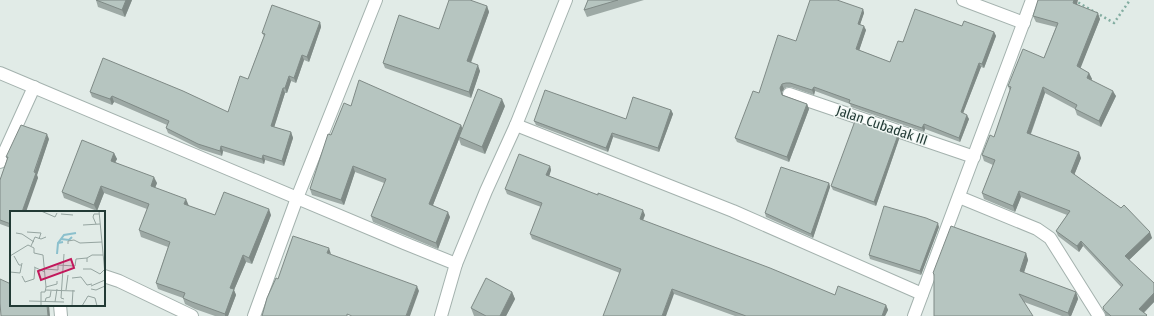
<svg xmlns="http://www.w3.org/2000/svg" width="1154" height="316" font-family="'Fira Sans Condensed',sans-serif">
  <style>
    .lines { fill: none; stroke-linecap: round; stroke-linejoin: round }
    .minor-casing { stroke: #a4b2ae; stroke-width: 14 }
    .path { stroke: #83ada1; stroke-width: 2.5; stroke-dasharray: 2 3; stroke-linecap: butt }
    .minor { stroke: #fff; stroke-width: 12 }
    .wall { fill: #9da9a5 }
    .shaded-wall { fill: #7f8a86 }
    .building { fill: #b6c5c0; stroke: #7f8a86 }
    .labels { text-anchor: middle; stroke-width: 3; stroke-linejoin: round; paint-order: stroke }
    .street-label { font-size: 14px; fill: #223a35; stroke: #f1f7f4 }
    .inset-river { fill: none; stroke: #8bc0cd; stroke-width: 2 }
    .inset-road { fill: none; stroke: #95a4a0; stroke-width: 1 }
    .view { fill: #c2185b; fill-opacity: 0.15; stroke: #c2185b; stroke-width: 2 }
    .inset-edge { fill: none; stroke: #223a35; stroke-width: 2 }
  </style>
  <rect width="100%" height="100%" fill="#e1ebe7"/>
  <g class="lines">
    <g class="minor-casing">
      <g id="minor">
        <polyline points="963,0 1024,23"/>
        <polyline points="0,73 404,243 456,264 486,191 516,125 733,211 922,294"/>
        <polyline points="789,94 974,157"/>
        <polyline points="516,125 566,0"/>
        <polyline points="0,162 34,87"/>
        <polyline points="959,197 1037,229 1050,238 1099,316"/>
        <polyline points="104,276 119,281 192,316"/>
        <polyline points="60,305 61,316"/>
        <polyline points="254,316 297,198 376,0"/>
        <polyline points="441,316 456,264"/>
        <polyline points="914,316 1032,0"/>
      </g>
    </g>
    <polyline class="path" points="1074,0 1114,23 1130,0"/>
    <use href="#minor" class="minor"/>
  </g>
  <g class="wall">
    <polygon points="96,0 132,0 125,17 98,7"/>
    <polygon points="588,0 644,0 587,17 584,10"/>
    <polygon points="1077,4 1100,19 1080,68 1089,73 1092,79 1091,80 1116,96 1101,127 1077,115 1075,109 1045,93 1031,134 1081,158 1074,175 1152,238 1129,260 1154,302 1144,313 1147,316 1106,316 1104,310 1121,287 1083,246 1079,252 1058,236 1056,231 1067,215 1021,197 1015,212 984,199 982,193 993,165 984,161 982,155 994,137 1010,91 1008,86 1044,58 1056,27 1036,22 1033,16"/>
    <polygon points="487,6 489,12 471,63 480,71 471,98 385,68 383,63 439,29"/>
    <polygon points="863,9 864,13 860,24 866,30 859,50 890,62 903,42 962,26 994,32 996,36 984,68 981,67 963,113 969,119 960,142 925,129 924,132 851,107 850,104 815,91 814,95 791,87 787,87 784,89 782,92 783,95 807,104 809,109 789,162 737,142 735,138 796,41"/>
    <polygon points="320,22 321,27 309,62 304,60 296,83 291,81 287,93 285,93 274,127 291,132 293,138 284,166 265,160 264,164 223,151 222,156 200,149 168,133 166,128 167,125 114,102 112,105 92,97 90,92 228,112 248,79 264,36 262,33"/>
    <polygon points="351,106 461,125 462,129 505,106 485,154 461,145 459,139 433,205 450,217 438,249 373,222 371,216 384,183 355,172 344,205 312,195 310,189 331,135"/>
    <polygon points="671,110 673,114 659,152 613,137 608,152 536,125 534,121 626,119"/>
    <polygon points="898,135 899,139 876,206 833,190 831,186"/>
    <polygon points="49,139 37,175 38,178 11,212 11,228 0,224 0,180 7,159 6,157"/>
    <polygon points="114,153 117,159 115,162 157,183 155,188 189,206 215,215 271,215 252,264 246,262 234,290 236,295 228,316 215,316 195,309 185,304 183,298 158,289 156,283 168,247 141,237 139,230 147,209 104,193 97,211 64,198 62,192"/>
    <polygon points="550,166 551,170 549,176 645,215 643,221 835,295 886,305 888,310 885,316 735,316 674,294 532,239 530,234 541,207 507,194 505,189"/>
    <polygon points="829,183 830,187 813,238 766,217 765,213"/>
    <polygon points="939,227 921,275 870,259 869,255"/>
    <polygon points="1026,253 1028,260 1024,273 1076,292 1078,299 1071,316 1062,316 1024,302 934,276 933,273"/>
    <polygon points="512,292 515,299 506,316 474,316 471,308"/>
  </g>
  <g class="shaded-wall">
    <polygon points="126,0 132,0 125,17 122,10"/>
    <polygon points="1074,0 1078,0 1076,9 1073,3"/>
    <polygon points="487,6 489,12 469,67 467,61"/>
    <polygon points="863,9 864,13 859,28 858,24"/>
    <polygon points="1098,13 1100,19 1079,72 1077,66"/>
    <polygon points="320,22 321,27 309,62 307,57"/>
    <polygon points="864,26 866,30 858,54 856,49"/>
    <polygon points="994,32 996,36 984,68 982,64"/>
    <polygon points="302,55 304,60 296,83 294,78"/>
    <polygon points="979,63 981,67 962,116 961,112"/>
    <polygon points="478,65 480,71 471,98 469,92"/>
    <polygon points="1089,73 1092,79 1089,84 1087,78"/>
    <polygon points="289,76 291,81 287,93 285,88"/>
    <polygon points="782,84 784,89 782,92 784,99 780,88"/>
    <polygon points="814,87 815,91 814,95 812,90"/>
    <polygon points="1043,87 1045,93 1029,138 1027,133"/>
    <polygon points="283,88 285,93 273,131 271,126"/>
    <polygon points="1113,91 1116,96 1101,127 1099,121"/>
    <polygon points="112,96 114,102 112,105 110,99"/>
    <polygon points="502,99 505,106 485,154 482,147"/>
    <polygon points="807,104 809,109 789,162 787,157"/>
    <polygon points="671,110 673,114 659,152 658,148"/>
    <polygon points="967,115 969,119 960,142 959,138"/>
    <polygon points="924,124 925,129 924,132 922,128"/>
    <polygon points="461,125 463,130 459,137 459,139 431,210 429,204"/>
    <polygon points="291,132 293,138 284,166 282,161"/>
    <polygon points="612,133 613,137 608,152 606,148"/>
    <polygon points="47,134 49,139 37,175 38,178 26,212 22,212"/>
    <polygon points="898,135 899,139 876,206 874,202"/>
    <polygon points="221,146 223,151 222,156 220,151"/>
    <polygon points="1079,152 1081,158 1073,178 1071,172"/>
    <polygon points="114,153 117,159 113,167 111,161"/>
    <polygon points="263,155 265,160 264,164 262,159"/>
    <polygon points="353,166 355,172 344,205 341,200"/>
    <polygon points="550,166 551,170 548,180 546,175"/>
    <polygon points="154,177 157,183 153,193 151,186"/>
    <polygon points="829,183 830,187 813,238 811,234"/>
    <polygon points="101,186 104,193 97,211 94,205"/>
    <polygon points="1019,191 1021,197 1015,212 1013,206"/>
    <polygon points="186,199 189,206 184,204"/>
    <polygon points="269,209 271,215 252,264 249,258"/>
    <polygon points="643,210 645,215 641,224 640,219"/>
    <polygon points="448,212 450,217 438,249 436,243"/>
    <polygon points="938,223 939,227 921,275 920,271"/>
    <polygon points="1150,232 1152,238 1127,262 1125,256"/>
    <polygon points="1081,241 1083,246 1079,252 1077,246"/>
    <polygon points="329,248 331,254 327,253"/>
    <polygon points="1026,253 1028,260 1022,278 1020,271"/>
    <polygon points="243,255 246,262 234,290 236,295 228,316 225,316 225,314 230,288"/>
    <polygon points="417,286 419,291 410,316 406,316"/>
    <polygon points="672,289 674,294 666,316 662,316"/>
    <polygon points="512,292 515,299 506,316 500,316"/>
    <polygon points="1076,292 1078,299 1071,316 1069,316 1068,313"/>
    <polygon points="1154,293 1154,302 1141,315 1139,309"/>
    <polygon points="47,305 49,305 50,316 48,316"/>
    <polygon points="886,305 888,310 885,316 882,316"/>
  </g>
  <g class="building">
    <polygon points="96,0 126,0 122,10"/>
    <polygon points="449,0 470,0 487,6 467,61 478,65 469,92 383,63 399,15 439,29"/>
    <polygon points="588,0 618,0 584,10"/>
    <polygon points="810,0 837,0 863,9 858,24 864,26 856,49 890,62 898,41 903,42 915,9 962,26 964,21 994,32 982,64 979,63 961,112 967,115 959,138 924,124 922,128 849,103 850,100 814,87 812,90 790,83 786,83 782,84 780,88 782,95 807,104 787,157 735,138 753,91 759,93 778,35 796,41"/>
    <polygon points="1038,0 1074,0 1073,3 1098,13 1077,66 1089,73 1087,78 1113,91 1099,121 1075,109 1077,105 1043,87 1027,133 1079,152 1071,172 1121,208 1124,205 1150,232 1125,256 1154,283 1154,293 1139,309 1147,315 1146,316 1111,316 1104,310 1103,307 1123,285 1081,241 1077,246 1056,231 1070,211 1019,191 1013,206 982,193 995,160 982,155 990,135 994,137 1011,87 1008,86 1023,49 1044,58 1058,23 1033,16"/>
    <polygon points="272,5 320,22 307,57 302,55 294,78 289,76 285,88 283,88 271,126 291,132 282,161 263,155 262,159 221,146 220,151 198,144 166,128 169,121 112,96 110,99 90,92 103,58 183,91 228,112 240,76 248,79 265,34 262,33"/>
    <polygon points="359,80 461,125 429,204 448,212 436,243 371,216 386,179 353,166 341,200 310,189 328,134 331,135 344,103 351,106"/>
    <polygon points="478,89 502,99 482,147 459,137"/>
    <polygon points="545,90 626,119 633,97 671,110 658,148 612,133 606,148 534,121"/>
    <polygon points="855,121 898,135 874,202 831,186"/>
    <polygon points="21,125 47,134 34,172 36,173 22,212 11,212 11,224 0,220 0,180 8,157 6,157"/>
    <polygon points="82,140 114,153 111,161 154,177 151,186 186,199 184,204 215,215 224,192 269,209 249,258 243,255 230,288 234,289 225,314 192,302 183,298 185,293 156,283 170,242 139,230 149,204 101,186 94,205 62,192"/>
    <polygon points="519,154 550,166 546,175 598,195 598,193 643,210 640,219 770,268 835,295 838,286 886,305 882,316 746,316 672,289 662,316 603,316 621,269 530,234 542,203 505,189"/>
    <polygon points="781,167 829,183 811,234 765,213"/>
    <polygon points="884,206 926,218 938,223 920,271 869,255"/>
    <polygon points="951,226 1026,253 1020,271 1076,292 1068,313 1019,294 1033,316 934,316 934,274 933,273"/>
    <polygon points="293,236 329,248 327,253 417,286 406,316 352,316 347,314 347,316 262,316 267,298 276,278 278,279"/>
    <polygon points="486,278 512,292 500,316 486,316 471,308"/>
    <polygon points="0,279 11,284 11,305 47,305 48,316 1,316 0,303"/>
  </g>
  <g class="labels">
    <g class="street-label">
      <text transform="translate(882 125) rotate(19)" y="5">Jalan Cubadak III</text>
    </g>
  </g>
  <g transform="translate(10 211)">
    <rect width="95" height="95" fill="#e1ebe7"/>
    <path class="inset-river" d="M51,28l8,1 3,-3M48,32l6,-8 12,-2M47,43l1,-11 5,-1"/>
    <path class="inset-road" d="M31,0l14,6 2,-4M89,0l6,63M51,3l12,1M86,13l-3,-7 1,-3h5M73,14l17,-1M17,21l14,1 -2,6M6,22l6,1 12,8M58,33v-3l6,-1 6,3 22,-1M21,35l4,-9 6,2 5,-2M54,43l-3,44 3,1M0,45l18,-11 6,3v5l9,2 3,32 -1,5h-4v14M4,45l5,9h2M77,51v-4l5,-3h11M24,56l11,5M35,58l13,1v-5l17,1 1,-7 11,-1M73,58h8l9,5 4,-4M0,61l10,1 2,-10M12,65l3,6 9,-3 1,-11M62,67l9,-1 6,8 5,-1M81,75l14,-6M36,76l11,-3v-3M81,78l5,1 9,-4M35,79l30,1M56,79l2,-15M19,90l35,1M35,91l1,-4 4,-1 1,-6M45,91l2,-13M62,95l1,-16M72,95l6,-10 7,2 2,8"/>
    <path class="view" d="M61,48l3,9 -33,12 -3,-9z"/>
    <rect width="95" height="95" class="inset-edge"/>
  </g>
</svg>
